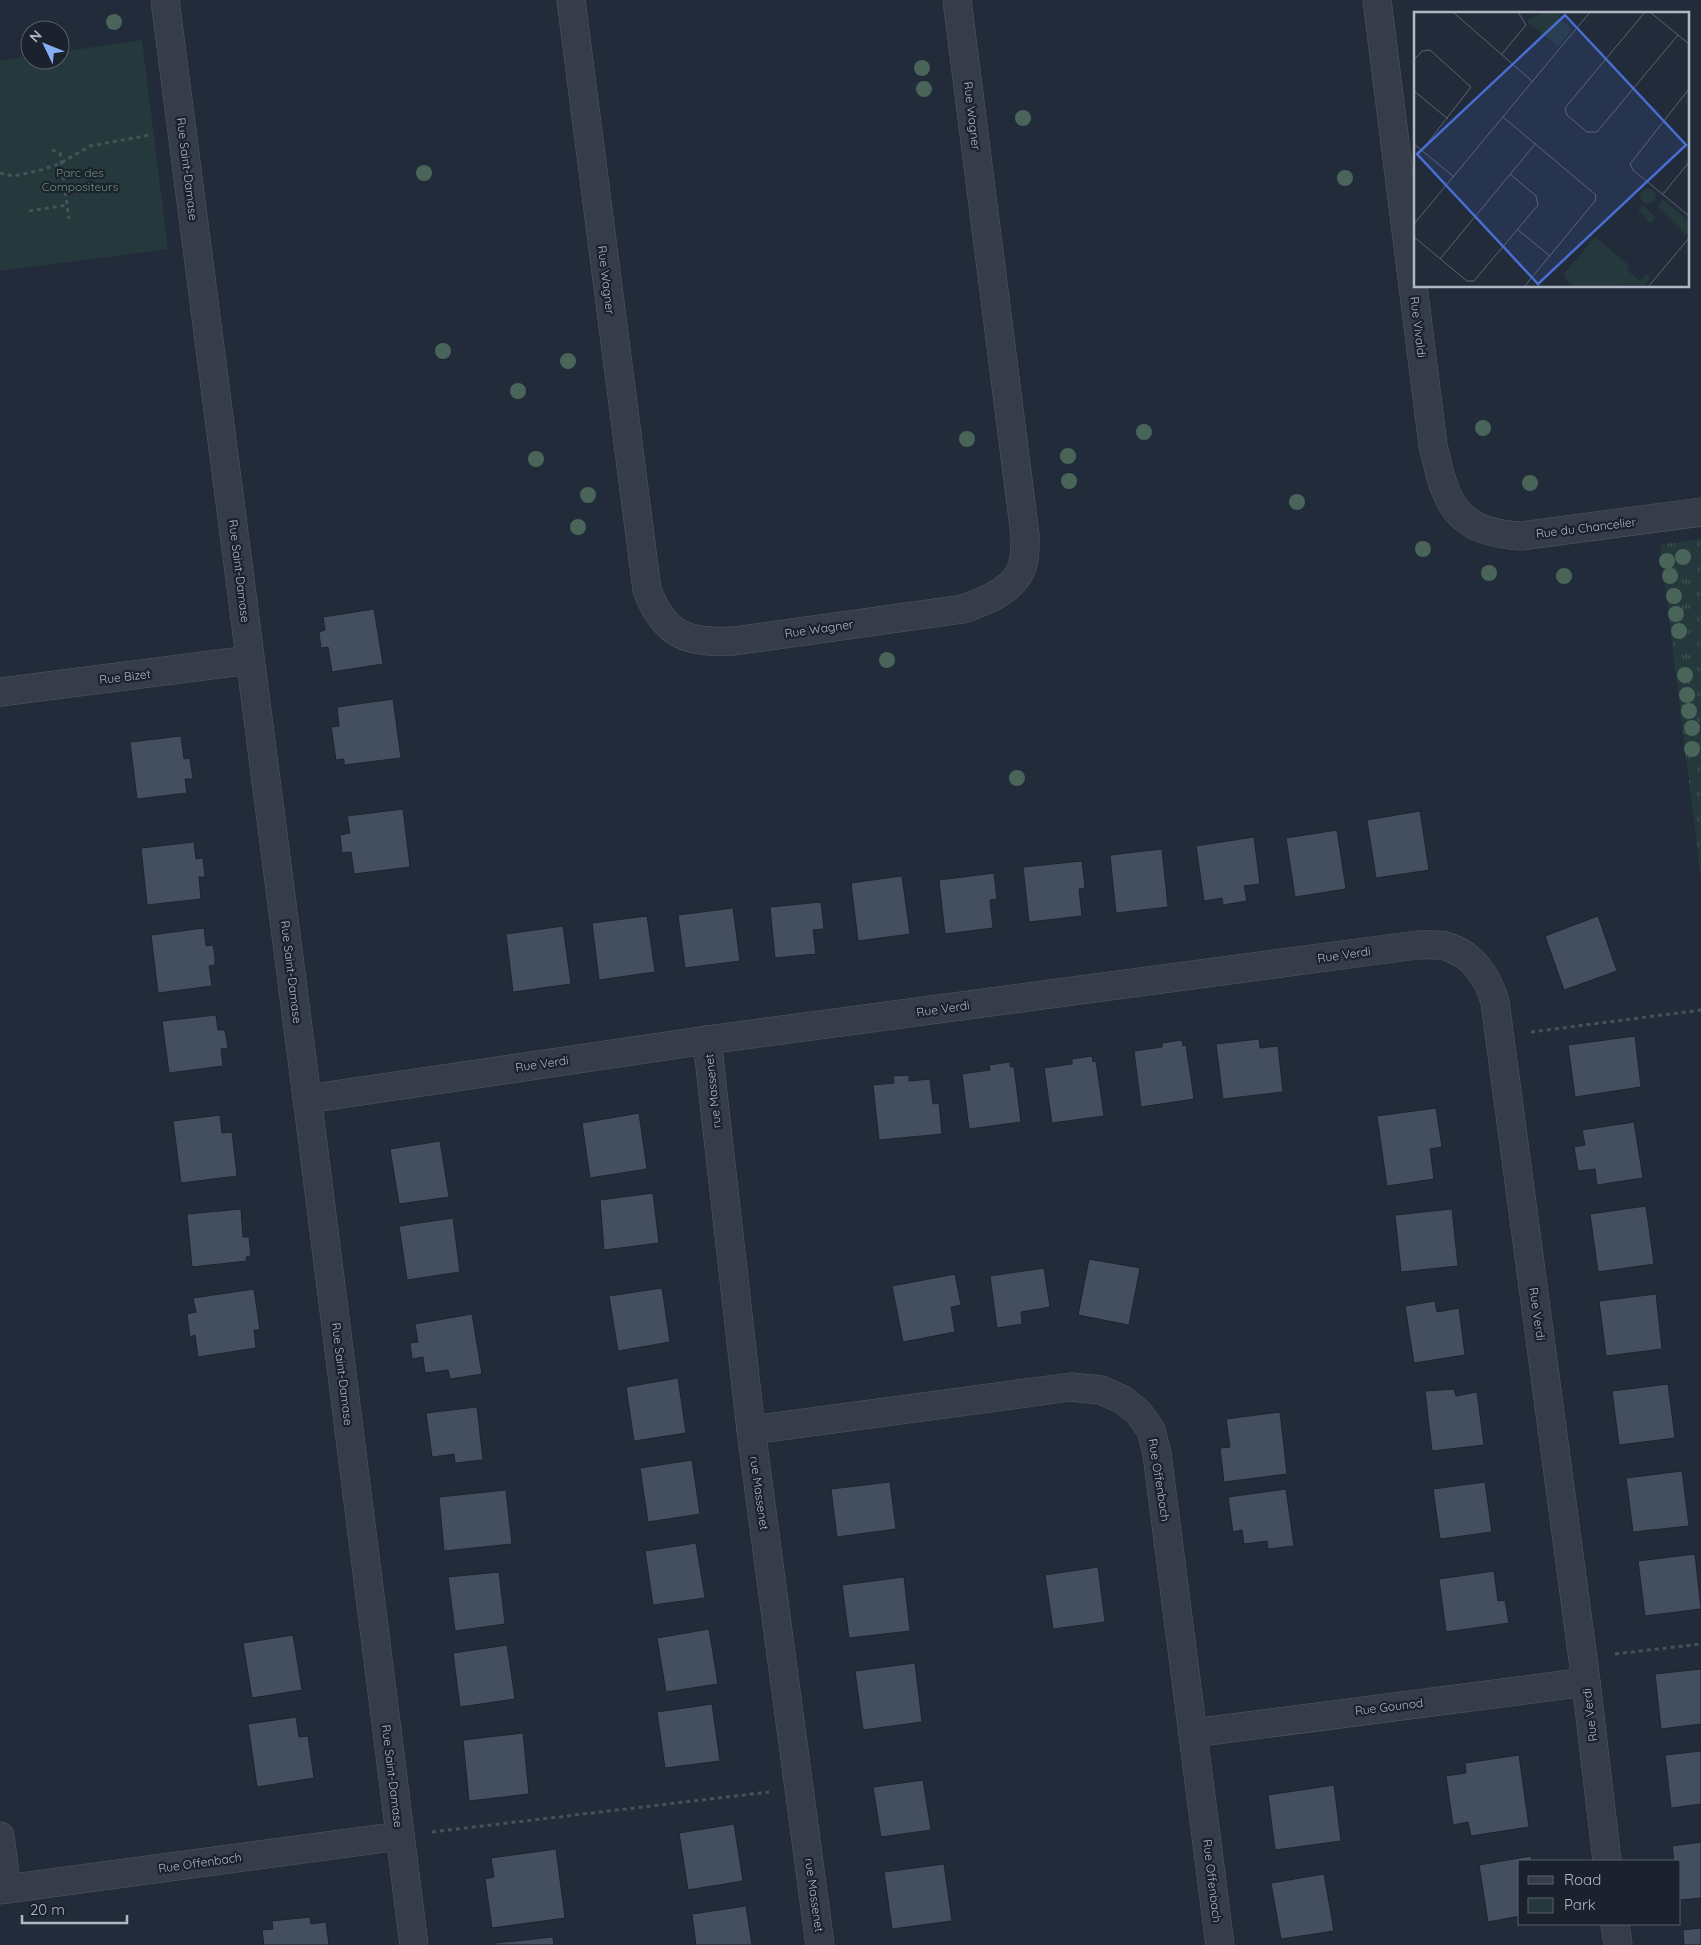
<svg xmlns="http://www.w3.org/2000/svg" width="1701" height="1945" font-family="Quicksand,sans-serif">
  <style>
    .grass { fill: url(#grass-tufts) }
    .green { fill: #25383b }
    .building { fill: #434e5e; stroke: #1d2430 }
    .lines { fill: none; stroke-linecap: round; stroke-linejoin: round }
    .minor-casing { stroke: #515864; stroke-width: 29 }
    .tertiary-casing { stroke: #515864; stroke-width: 29 }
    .path { stroke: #425457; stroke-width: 3; stroke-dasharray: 4 4; stroke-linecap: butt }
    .minor { stroke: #363d49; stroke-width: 28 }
    .tertiary { stroke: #363d49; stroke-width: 28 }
    .tree { fill: #49655a }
    .labels { text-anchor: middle; stroke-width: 4.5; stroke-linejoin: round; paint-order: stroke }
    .street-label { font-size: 12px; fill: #b1b8c5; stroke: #1b222e }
    .park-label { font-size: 12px; fill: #699575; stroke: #1b222e }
    .inset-road { fill: none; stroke: #5b6371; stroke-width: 1 }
    .view { fill: #496ed2; fill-opacity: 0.15; stroke: #496ed2; stroke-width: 2.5 }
    .inset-edge { fill: none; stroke: #b1b8c5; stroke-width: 2.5 }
  </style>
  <defs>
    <pattern id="grass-tufts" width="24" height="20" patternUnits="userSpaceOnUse" patternTransform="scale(1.25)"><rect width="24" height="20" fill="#25383b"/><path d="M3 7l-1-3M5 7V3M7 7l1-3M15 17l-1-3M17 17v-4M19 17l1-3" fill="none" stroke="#425356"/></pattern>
  </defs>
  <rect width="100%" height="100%" fill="#222b39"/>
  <polygon class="grass" points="1701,539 1701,879 1660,545"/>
  <polygon class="green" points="142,40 168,249 0,271 0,61 30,56 30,60 60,60 60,52"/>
  <g class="building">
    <polygon points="374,609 383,664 332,672 328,647 321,648 320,641 319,632 325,630 323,617"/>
    <polygon points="393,699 401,758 344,765 344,759 336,760 331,727 339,726 337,707"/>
    <polygon points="181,736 184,759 190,758 193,779 185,779 187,793 137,799 130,742"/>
    <polygon points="403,809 410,867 354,874 351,852 342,853 341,845 340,835 350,833 347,816"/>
    <polygon points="1420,811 1429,870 1376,878 1367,820"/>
    <polygon points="1337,830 1346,889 1295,897 1286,838"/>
    <polygon points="1254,837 1260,884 1244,886 1247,901 1223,905 1222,898 1204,901 1196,846"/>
    <polygon points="194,842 196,859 203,858 205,877 199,877 201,899 147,905 141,848"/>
    <polygon points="1162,849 1168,907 1116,913 1110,855"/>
    <polygon points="1082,861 1085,888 1079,889 1082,916 1029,922 1023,867"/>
    <polygon points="994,873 997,899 990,900 993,928 945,934 939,880"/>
    <polygon points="902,876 910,934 858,941 851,883"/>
    <polygon points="821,902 824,929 813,930 816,954 775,958 770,907"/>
    <polygon points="733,908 740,961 685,968 678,915"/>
    <polygon points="647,916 655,972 599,980 592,923"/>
    <polygon points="1598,916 1617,971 1564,990 1545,936"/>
    <polygon points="563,926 571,984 513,992 506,934"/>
    <polygon points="204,928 206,946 213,945 215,956 215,965 209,966 212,986 158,993 151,935"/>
    <polygon points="216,1015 218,1030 225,1030 228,1048 221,1049 223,1066 169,1073 162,1021"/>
    <polygon points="1635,1036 1641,1087 1575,1097 1568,1045"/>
    <polygon points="1259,1039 1260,1048 1278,1046 1283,1092 1223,1099 1216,1044"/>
    <polygon points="1182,1040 1183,1046 1186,1045 1194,1099 1141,1107 1134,1051 1162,1047 1162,1043"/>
    <polygon points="1092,1056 1093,1062 1096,1061 1104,1116 1052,1123 1044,1068 1072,1064 1072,1059"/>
    <polygon points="1010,1062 1010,1067 1014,1067 1021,1122 969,1129 962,1074 990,1070 989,1065"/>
    <polygon points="909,1075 909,1081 930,1079 933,1104 939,1103 942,1134 879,1140 873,1085 894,1083 893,1076"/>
    <polygon points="1436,1108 1442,1147 1430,1149 1434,1179 1387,1186 1377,1116"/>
    <polygon points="639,1113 647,1169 590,1178 582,1123"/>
    <polygon points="220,1115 222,1133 232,1132 237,1176 181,1183 173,1121"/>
    <polygon points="1634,1122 1643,1178 1597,1185 1595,1169 1578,1171 1574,1147 1585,1145 1582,1130"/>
    <polygon points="440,1141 449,1197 399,1204 390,1149"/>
    <polygon points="653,1193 659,1243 604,1250 600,1200"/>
    <polygon points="1646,1206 1654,1264 1598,1272 1590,1214"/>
    <polygon points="241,1209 243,1237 249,1237 251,1256 246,1257 247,1261 192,1267 187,1214"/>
    <polygon points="1452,1209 1458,1266 1401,1272 1395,1215"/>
    <polygon points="453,1218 460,1272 407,1280 399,1226"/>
    <polygon points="1089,1259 1140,1268 1129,1325 1078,1315"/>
    <polygon points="1044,1268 1050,1307 1021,1312 1022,1324 997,1328 990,1276"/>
    <polygon points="955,1274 961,1305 951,1307 955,1332 903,1342 892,1286"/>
    <polygon points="662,1288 670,1342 618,1351 609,1296"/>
    <polygon points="254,1289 260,1330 254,1330 256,1348 198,1357 195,1335 190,1337 187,1314 196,1312 193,1298"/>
    <polygon points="1656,1294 1662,1349 1606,1356 1599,1301"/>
    <polygon points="1435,1301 1437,1312 1459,1308 1465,1355 1414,1363 1405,1306"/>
    <polygon points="472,1314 482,1374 450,1379 448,1370 425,1373 423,1357 412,1359 410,1343 418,1342 415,1324"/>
    <polygon points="678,1378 686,1433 634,1441 626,1387"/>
    <polygon points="1668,1384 1675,1438 1619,1445 1612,1391"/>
    <polygon points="1454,1389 1456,1396 1477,1392 1484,1445 1432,1451 1425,1391"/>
    <polygon points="477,1407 483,1460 455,1463 454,1454 432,1457 426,1413"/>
    <polygon points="1280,1412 1287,1474 1224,1482 1220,1448 1230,1447 1226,1419"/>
    <polygon points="692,1460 700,1514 648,1522 640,1468"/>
    <polygon points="1682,1471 1689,1526 1633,1532 1626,1478"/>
    <polygon points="890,1482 896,1529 837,1537 831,1489"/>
    <polygon points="1485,1482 1492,1532 1440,1539 1433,1489"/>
    <polygon points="1286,1489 1294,1546 1268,1549 1267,1541 1244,1544 1242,1530 1233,1532 1228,1497"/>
    <polygon points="506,1490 512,1544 444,1551 439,1497"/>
    <polygon points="696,1543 705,1598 653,1605 645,1551"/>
    <polygon points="1695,1554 1701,1609 1645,1616 1638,1561"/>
    <polygon points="1098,1567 1105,1622 1053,1629 1045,1575"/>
    <polygon points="1494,1571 1498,1601 1505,1600 1509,1623 1446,1632 1439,1579"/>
    <polygon points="499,1572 505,1624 455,1631 448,1577"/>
    <polygon points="904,1577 910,1631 849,1638 842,1585"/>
    <polygon points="709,1629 718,1684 666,1692 657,1638"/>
    <polygon points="293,1635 302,1690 252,1698 243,1643"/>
    <polygon points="507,1645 515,1699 460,1707 453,1653"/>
    <polygon points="915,1663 922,1722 863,1730 855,1671"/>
    <polygon points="1701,1669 1701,1724 1661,1729 1655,1674"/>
    <polygon points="712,1704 720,1761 665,1768 657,1712"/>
    <polygon points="296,1717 299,1737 308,1736 314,1778 257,1787 248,1724"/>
    <polygon points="523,1733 529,1794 469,1801 463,1740"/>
    <polygon points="1701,1751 1701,1804 1671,1808 1665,1755"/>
    <polygon points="1519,1755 1529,1827 1471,1836 1468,1822 1453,1825 1446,1776 1466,1773 1465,1763"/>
    <polygon points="923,1780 931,1830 881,1837 873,1787"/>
    <polygon points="1334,1785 1341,1841 1275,1850 1268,1795"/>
    <polygon points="734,1824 743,1881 688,1890 679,1833"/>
    <polygon points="1701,1842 1701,1898 1680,1900 1680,1861 1674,1861 1672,1846"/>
    <polygon points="556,1849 565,1918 492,1928 485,1879 494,1877 491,1858"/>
    <polygon points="1531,1856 1532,1861 1520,1861 1520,1916 1488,1922 1479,1865"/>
    <polygon points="944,1864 952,1921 892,1929 884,1872"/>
    <polygon points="1324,1874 1334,1931 1281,1939 1271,1883"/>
    <polygon points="746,1906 752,1945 696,1945 692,1914"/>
    <polygon points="310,1917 311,1924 326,1922 329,1945 264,1945 262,1930 273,1929 272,1921"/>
    <polygon points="1701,1928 1701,1945 1684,1945 1683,1930"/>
    <polygon points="553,1937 554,1945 496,1945 495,1943"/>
  </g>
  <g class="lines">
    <g class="minor-casing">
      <g id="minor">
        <path d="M571,0l76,590c18,47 41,53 87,51l229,-32c20,-7 44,-16 56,-35 7,-11 6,-27 6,-39l-68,-535"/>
        <path d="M1377,0l56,445c13,59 22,87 88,91l180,-24"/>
        <polyline points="0,692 250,660"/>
        <polyline points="707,1040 751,1430 820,1945"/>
        <path d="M307,1099l400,-59 710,-95c9,0 19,-1 28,1 27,7 43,31 50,56l91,680 21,179"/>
        <polyline points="751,1430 1071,1387 1101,1390 1123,1400 1138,1412 1151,1430 1157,1454 1220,1945"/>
        <polyline points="1193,1733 1586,1682"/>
        <polyline points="0,1836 7,1889"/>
        <polyline points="0,1890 400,1836"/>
        <polyline points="1615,1924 1618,1945"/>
      </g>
    </g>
    <g class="tertiary-casing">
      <polyline id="tertiary" points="165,0 312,1136 414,1945"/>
    </g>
    <g class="path">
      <polyline points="52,150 60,153 69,219"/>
      <polyline points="0,173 13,176 38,171 61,163 90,146 150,135"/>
      <polyline points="29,211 67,205"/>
      <polyline points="1531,1032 1701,1010"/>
      <polyline points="1615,1654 1701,1644"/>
      <polyline points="432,1832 769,1792"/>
    </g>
    <use href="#minor" class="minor"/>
    <use href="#tertiary" class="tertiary"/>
  </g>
  <g class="tree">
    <circle cx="114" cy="22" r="8"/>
    <circle cx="922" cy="68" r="8"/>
    <circle cx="924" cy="89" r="8"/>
    <circle cx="1023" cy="118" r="8"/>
    <circle cx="424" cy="173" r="8"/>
    <circle cx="1345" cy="178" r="8"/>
    <circle cx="443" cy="351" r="8"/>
    <circle cx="568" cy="361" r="8"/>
    <circle cx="518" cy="391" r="8"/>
    <circle cx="1483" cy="428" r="8"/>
    <circle cx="1144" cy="432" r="8"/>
    <circle cx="967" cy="439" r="8"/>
    <circle cx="1068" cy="456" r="8"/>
    <circle cx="536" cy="459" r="8"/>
    <circle cx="1069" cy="481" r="8"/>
    <circle cx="1530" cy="483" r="8"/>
    <circle cx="588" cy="495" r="8"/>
    <circle cx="1297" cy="502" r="8"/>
    <circle cx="578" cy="527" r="8"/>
    <circle cx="1423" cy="549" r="8"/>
    <circle cx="1683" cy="557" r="8"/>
    <circle cx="1667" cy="561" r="8"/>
    <circle cx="1489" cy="573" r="8"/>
    <circle cx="1564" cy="576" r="8"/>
    <circle cx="1670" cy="576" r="8"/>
    <circle cx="1674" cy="596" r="8"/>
    <circle cx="1676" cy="614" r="8"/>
    <circle cx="1679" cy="631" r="8"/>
    <circle cx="887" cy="660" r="8"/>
    <circle cx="1685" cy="675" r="8"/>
    <circle cx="1687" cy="695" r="8"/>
    <circle cx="1689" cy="711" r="8"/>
    <circle cx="1692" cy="728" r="8"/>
    <circle cx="1692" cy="749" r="8"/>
    <circle cx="1017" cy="778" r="8"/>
  </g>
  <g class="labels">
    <g class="street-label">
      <text transform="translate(972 116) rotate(83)" y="4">Rue Wagner</text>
      <text transform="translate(187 169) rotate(83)" y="4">Rue Saint-Damase</text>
      <text transform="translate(606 280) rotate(83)" y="4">Rue Wagner</text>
      <text transform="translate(1418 327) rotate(83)" y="4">Rue Vivaldi</text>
      <text transform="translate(1586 528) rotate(-7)" y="4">Rue du Chancelier</text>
      <text transform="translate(239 571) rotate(83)" y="4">Rue Saint-Damase</text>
      <text transform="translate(819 629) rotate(-8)" y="4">Rue Wagner</text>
      <text transform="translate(125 677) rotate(-7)" y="4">Rue Bizet</text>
      <text transform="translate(1344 955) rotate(-8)" y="4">Rue Verdi</text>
      <text transform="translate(291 972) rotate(83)" y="4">Rue Saint-Damase</text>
      <text transform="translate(943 1009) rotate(-8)" y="4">Rue Verdi</text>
      <text transform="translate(542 1064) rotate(-8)" y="4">Rue Verdi</text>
      <text transform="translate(713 1091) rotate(-96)" y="4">rue Massenet</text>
      <text transform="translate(1537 1314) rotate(82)" y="4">Rue Verdi</text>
      <text transform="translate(342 1374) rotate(83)" y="4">Rue Saint-Damase</text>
      <text transform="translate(1159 1480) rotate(81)" y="4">Rue Offenbach</text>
      <text transform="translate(759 1493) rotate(82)" y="4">rue Massenet</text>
      <text transform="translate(1389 1707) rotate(-7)" y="4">Rue Gounod</text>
      <text transform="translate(1590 1715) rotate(-97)" y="4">Rue Verdi</text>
      <text transform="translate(392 1776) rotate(83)" y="4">Rue Saint-Damase</text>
      <text transform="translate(200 1863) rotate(-8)" y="4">Rue Offenbach</text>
      <text transform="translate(1212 1881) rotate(83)" y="4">Rue Offenbach</text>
      <text transform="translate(814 1895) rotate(82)" y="4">rue Massenet</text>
    </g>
    <g class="park-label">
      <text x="80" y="177">Parc des<tspan x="80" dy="14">Compositeurs</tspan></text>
    </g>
  </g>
  <g transform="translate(1414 12)">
    <rect width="275" height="275" fill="#222b39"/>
    <path d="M226 184a8 8 0 1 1 16 0a8 8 0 1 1-16 0ZM248,187l27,22v10l-5,6v-4l-26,-26zM229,193l13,13 -6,5 -12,-13z" fill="#25383b"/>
    <path d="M132,0h11l3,3 -2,3 14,11 -14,17 -30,-23v-4zM181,225l35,29 -3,4 13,11 6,-7 4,3 -4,8 -72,2 -6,-5 -4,-8z" fill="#25383b"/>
    <path class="inset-road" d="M39,0l80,70M231,0l-80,96 2,7 20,17h10l81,-97M236,0l39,32M87,43l25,-30 -8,-13M0,48l8,-9 8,-1 41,37 -49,63M275,77l-59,75 3,6 56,46M0,79l34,28M89,105l93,78 -1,6 -71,86M0,132l40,33M249,182l26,-32M0,212l176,-212M104,218l32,26M0,225l53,44h7l64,-76 -2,-9 -26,-22M26,247l96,-116M234,275l41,-49"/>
    <path class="view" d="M151,3l121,130 -148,139 -121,-130z"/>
    <rect width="275" height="275" class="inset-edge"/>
  </g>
  <rect x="1518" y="1860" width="162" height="65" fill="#1b222e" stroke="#575e6a"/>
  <rect x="1528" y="1876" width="25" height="8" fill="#363d49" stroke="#575e6a"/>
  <text x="1564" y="1885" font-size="15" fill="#b1b8c5">Road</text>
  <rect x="1528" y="1898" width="25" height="15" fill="#25383b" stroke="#575e6a"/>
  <text x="1564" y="1910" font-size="15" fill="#b1b8c5">Park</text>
  <g transform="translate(45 45) rotate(313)"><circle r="24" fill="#1b222e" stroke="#575e6a"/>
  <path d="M0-4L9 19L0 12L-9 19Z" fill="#87adf4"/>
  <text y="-8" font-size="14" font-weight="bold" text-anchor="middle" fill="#b1b8c5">N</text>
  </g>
  <path d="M22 1915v8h105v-8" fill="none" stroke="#b1b8c5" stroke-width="2.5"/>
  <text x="30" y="1915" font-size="15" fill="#b1b8c5" stroke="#1b222e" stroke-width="4" paint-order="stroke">20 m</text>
</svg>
